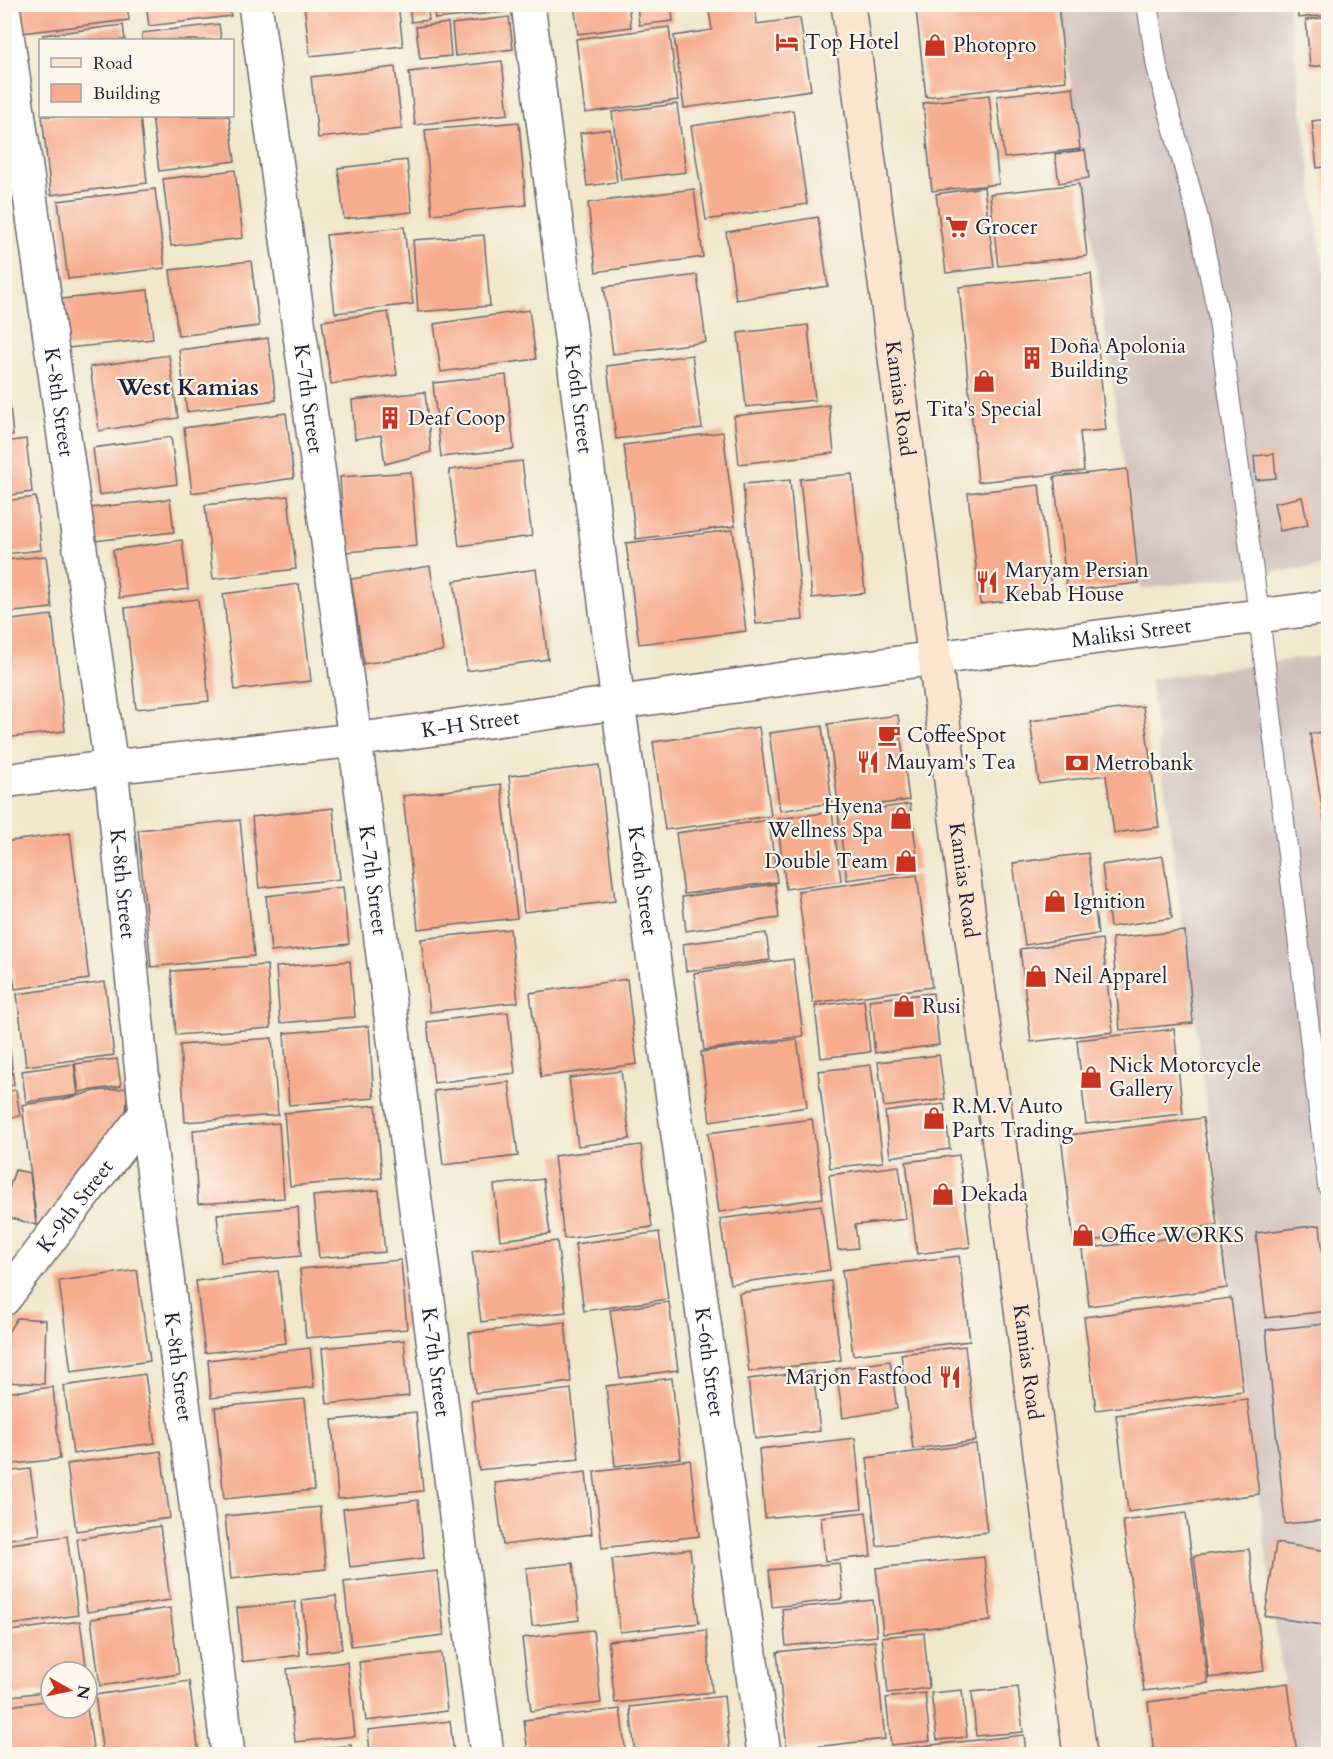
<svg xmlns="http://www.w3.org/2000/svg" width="1333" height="1759" font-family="Cardo,serif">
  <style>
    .industrial { fill: #d0c0bc }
    .building { fill: #f6ac8d }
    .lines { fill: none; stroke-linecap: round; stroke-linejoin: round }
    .service-casing { stroke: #6a676e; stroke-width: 22 }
    .minor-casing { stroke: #6a676e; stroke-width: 36 }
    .tertiary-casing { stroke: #6a676e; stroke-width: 36 }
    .secondary-casing { stroke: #6a676e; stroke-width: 36 }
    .service { stroke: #fff; stroke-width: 20 }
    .minor { stroke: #fff; stroke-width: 33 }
    .tertiary { stroke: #fff; stroke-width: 33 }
    .secondary { stroke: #fce5cf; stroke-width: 33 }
    .labels { text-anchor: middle; stroke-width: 4.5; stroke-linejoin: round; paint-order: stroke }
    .poi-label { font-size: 21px; fill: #22223b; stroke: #fbf7ec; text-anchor: start }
    .street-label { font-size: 21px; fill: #22223b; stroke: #fbf7ec }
    .quarter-label { font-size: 24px; font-weight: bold; fill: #22223b; stroke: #fbf7ec }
  </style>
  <rect width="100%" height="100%" fill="#fbf7ec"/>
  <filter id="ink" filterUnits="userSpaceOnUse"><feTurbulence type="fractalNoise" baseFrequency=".0167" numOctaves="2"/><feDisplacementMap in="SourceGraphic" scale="12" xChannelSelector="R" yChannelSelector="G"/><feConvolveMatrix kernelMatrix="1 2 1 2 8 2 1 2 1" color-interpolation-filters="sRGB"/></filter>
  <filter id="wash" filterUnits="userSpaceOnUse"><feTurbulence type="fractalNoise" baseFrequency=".008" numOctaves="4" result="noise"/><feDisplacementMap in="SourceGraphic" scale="24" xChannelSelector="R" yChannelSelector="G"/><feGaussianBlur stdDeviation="1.35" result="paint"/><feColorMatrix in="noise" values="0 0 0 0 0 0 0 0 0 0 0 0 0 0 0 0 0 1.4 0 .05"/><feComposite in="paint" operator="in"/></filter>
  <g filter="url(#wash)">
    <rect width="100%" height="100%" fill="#f0e7cc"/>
    <g class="industrial">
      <polygon points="1060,5 1288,5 1328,303 1328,565 1141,589"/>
      <polygon points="1328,655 1328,1754 1293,1754 1150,679"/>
    </g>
    <g id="blocks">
      <g class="building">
        <polygon points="19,4 127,4 129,20 22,33"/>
        <polygon points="146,4 229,4 231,16 149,26"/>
        <polygon points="304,4 398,4 403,46 310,56"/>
        <polygon points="409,4 427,4 429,20 411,22"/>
        <polygon points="433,4 502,4 503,12 435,19"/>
        <polygon points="574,4 628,4 631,27 578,34"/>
        <polygon points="637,4 671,4 673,21 639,25"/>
        <polygon points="708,4 755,4 757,24 800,18 811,90 684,108 674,36 712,30"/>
        <polygon points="966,4 1058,4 1066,81 926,97 916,10"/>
        <polygon points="1297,4 1328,4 1328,15 1298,18"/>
        <polygon points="509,17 513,49 455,56 452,24"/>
        <polygon points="1328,17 1328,65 1310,67 1306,20"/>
        <polygon points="448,23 451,56 420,59 416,27"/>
        <polygon points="219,24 221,40 142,40 142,33"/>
        <polygon points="123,25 125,40 44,40 43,35"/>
        <polygon points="669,27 678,100 585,113 576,39"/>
        <polygon points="502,61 508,114 415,125 409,72"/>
        <polygon points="395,67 402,129 318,138 311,77"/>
        <polygon points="1073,87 1080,149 1004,158 997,96"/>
        <polygon points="989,95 999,184 932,191 923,103"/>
        <polygon points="677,104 686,172 621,180 612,112"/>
        <polygon points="793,110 807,204 706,220 691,126"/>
        <polygon points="42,116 140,116 147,183 51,195"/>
        <polygon points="152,116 229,116 235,161 159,171"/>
        <polygon points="1328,119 1328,166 1317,168 1312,121"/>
        <polygon points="519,122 526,205 432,214 425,130"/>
        <polygon points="610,129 617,182 587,186 580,133"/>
        <polygon points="1085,150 1089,178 1059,183 1055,154"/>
        <polygon points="407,160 412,212 344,219 338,168"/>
        <polygon points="235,170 243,238 171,246 163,179"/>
        <polygon points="1328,170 1328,209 1327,209 1323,171"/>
        <polygon points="1079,184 1087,256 998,266 990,194"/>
        <polygon points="984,187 994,267 946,273 936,194"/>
        <polygon points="155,189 165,268 68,279 58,201"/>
        <polygon points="694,189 703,257 596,272 588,203"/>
        <polygon points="818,217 828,286 736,300 726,232"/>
        <polygon points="404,227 413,304 335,313 326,235"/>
        <polygon points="484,235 490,306 418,312 413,240"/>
        <polygon points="251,261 259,326 178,336 170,270"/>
        <polygon points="1091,274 1106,430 1080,432 1084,471 978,482 959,287"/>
        <polygon points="697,275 706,342 613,354 604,287"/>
        <polygon points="148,290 153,339 68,348 62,299"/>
        <polygon points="529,310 536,359 441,372 434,324"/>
        <polygon points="388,312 397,375 331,384 322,321"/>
        <polygon points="808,325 815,400 746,407 738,333"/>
        <polygon points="268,338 276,400 187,412 179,350"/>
        <polygon points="169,355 178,418 99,431 90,367"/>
        <polygon points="692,355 702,428 616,439 607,366"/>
        <polygon points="4,368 6,368 13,435 4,436"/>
        <polygon points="506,375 514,449 441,457 433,383"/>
        <polygon points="425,392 431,452 385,464 381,435 355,439 352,400"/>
        <polygon points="829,405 834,453 739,464 734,416"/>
        <polygon points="286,413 294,478 192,493 184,428"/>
        <polygon points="723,432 735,526 636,539 624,445"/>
        <polygon points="171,437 177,484 99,495 93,448"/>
        <polygon points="26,439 32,492 4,496 4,442"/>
        <polygon points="1274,454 1276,478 1256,480 1254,456"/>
        <polygon points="522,461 532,536 459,546 449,470"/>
        <polygon points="1127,469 1139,583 1067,591 1054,477"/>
        <polygon points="411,472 417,546 345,552 340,477"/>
        <polygon points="852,474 865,593 812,598 800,479"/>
        <polygon points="790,480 803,620 756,624 743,484"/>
        <polygon points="1039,485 1052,596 980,604 968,493"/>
        <polygon points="288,496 296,569 213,579 205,505"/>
        <polygon points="36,497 41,550 4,554 4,501"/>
        <polygon points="1302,497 1308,525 1280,531 1274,503"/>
        <polygon points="170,499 174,532 94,541 91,508"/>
        <polygon points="733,530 746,631 639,644 626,543"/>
        <polygon points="182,540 188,589 119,598 113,550"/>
        <polygon points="46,556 52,608 4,613 4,560"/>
        <polygon points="430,566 443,651 364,664 351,579"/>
        <polygon points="536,569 548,659 467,671 454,581"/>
        <polygon points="299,584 311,681 235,690 223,594"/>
        <polygon points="198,599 209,701 136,709 125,608"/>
        <polygon points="52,615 65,731 4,738 4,621"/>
        <polygon points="1143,706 1159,827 1114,833 1106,775 1039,784 1030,721"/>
        <polygon points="898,715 909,800 839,810 828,724"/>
        <polygon points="822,726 832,803 780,811 769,733"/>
        <polygon points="759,727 771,816 665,830 653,742"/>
        <polygon points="1328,731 1328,837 1327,838 1310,734"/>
        <polygon points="599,765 615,901 524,912 509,776"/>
        <polygon points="501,784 517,918 418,929 403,796"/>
        <polygon points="910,804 919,870 847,880 838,814"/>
        <polygon points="333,808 340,879 259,888 252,817"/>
        <polygon points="832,812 841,881 786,889 777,819"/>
        <polygon points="240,820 254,956 151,967 138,830"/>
        <polygon points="769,820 777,882 684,894 676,833"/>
        <polygon points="70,833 89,979 15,989 4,909 4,842"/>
        <polygon points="1088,853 1098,934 1025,945 1013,863"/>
        <polygon points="1163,856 1172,918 1110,927 1102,865"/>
        <polygon points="917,875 932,987 813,1003 798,891"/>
        <polygon points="775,884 779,918 686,931 682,897"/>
        <polygon points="343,887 349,944 271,952 266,896"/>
        <polygon points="510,929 518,1002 430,1012 421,939"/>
        <polygon points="1185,931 1193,1023 1120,1030 1112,938"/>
        <polygon points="766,933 770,960 686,971 683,944"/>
        <polygon points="1102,939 1113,1032 1031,1042 1020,949"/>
        <polygon points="793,959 803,1036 704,1050 694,973"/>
        <polygon points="350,961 355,1017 280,1023 276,967"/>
        <polygon points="267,965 271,1028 176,1035 171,971"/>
        <polygon points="627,979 637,1064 541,1077 530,993"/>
        <polygon points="105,982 114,1055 26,1066 17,994"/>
        <polygon points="933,993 939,1045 875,1053 869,1000"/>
        <polygon points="864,1000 870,1052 821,1058 815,1006"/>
        <polygon points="508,1012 515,1073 434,1083 427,1022"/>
        <polygon points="369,1026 374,1098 289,1105 284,1033"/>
        <polygon points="1174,1029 1183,1114 1086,1124 1077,1040"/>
        <polygon points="4,1035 8,1035 14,1085 4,1087"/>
        <polygon points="272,1038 278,1115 185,1122 180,1045"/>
        <polygon points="797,1039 807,1107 710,1121 701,1052"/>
        <polygon points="939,1055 945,1099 884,1107 878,1062"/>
        <polygon points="117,1059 121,1086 79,1092 75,1064"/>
        <polygon points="74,1064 78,1095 26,1102 22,1071"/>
        <polygon points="871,1065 883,1162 830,1168 818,1071"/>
        <polygon points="621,1071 630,1139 578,1146 569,1078"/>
        <polygon points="509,1082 518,1156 443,1165 434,1091"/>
        <polygon points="128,1088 126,1113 43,1229 37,1224 22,1105 64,1099 96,1091"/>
        <polygon points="16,1090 20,1116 4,1118 4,1092"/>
        <polygon points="944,1104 950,1149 890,1157 885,1112"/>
        <polygon points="376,1105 382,1178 290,1186 284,1113"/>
        <polygon points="1203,1118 1217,1225 1074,1243 1061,1136"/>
        <polygon points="812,1119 823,1198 719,1212 708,1133"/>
        <polygon points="279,1123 284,1198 198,1204 193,1130"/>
        <polygon points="641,1145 652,1227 564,1239 554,1156"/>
        <polygon points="959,1155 970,1247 917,1254 906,1162"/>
        <polygon points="899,1166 906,1219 855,1225 858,1248 838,1250 829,1175"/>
        <polygon points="15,1170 30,1173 36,1225 4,1216 4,1204"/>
        <polygon points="543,1179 550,1234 500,1240 494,1185"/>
        <polygon points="379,1190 385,1252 319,1258 313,1196"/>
        <polygon points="821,1205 830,1270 730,1284 720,1219"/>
        <polygon points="298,1207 301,1256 221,1263 217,1214"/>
        <polygon points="1320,1225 1328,1311 1266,1318 1256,1233"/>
        <polygon points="659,1232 668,1299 584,1311 575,1244"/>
        <polygon points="1220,1232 1227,1288 1089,1306 1082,1249"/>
        <polygon points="557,1241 566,1312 481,1322 472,1251"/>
        <polygon points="959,1256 970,1341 853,1355 842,1270"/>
        <polygon points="401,1260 407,1329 306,1338 300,1269"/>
        <polygon points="137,1270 150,1361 71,1372 59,1281"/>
        <polygon points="278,1271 286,1343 205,1353 196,1281"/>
        <polygon points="831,1281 841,1360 749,1372 739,1293"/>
        <polygon points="1231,1298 1243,1391 1096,1410 1084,1317"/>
        <polygon points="669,1302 678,1370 620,1378 610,1310"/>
        <polygon points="17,1318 46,1320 44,1384 4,1382 4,1338"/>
        <polygon points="565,1322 571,1382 475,1393 469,1333"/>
        <polygon points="1324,1324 1328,1372 1328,1520 1285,1524 1266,1330"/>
        <polygon points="404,1340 409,1396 327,1404 322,1348"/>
        <polygon points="965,1346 976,1441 913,1449 901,1354"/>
        <polygon points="310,1348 314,1387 211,1398 208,1360"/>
        <polygon points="890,1361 897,1409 843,1418 836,1369"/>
        <polygon points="813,1371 820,1431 755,1439 748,1379"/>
        <polygon points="145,1374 155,1443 73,1454 64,1386"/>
        <polygon points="672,1378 681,1458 615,1466 606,1386"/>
        <polygon points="53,1387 60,1459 4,1465 4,1393"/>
        <polygon points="571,1389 579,1459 479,1470 471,1401"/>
        <polygon points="305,1399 314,1490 224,1499 215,1407"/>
        <polygon points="1247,1399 1259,1494 1128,1512 1116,1415"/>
        <polygon points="416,1412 423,1491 338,1499 332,1420"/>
        <polygon points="855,1438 862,1508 765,1518 759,1449"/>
        <polygon points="976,1444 987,1532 877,1546 867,1458"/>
        <polygon points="161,1451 170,1518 76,1531 67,1464"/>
        <polygon points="690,1460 699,1536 602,1548 594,1472"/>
        <polygon points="30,1469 40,1534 4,1540 4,1472"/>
        <polygon points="586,1472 592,1534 503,1545 495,1483"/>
        <polygon points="418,1500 424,1558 350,1567 343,1509"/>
        <polygon points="320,1507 326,1569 231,1579 225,1516"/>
        <polygon points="866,1512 871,1556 825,1561 821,1517"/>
        <polygon points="1186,1513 1208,1683 1144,1691 1123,1521"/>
        <polygon points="160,1526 170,1600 87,1612 77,1539"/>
        <polygon points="67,1536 78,1615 4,1626 4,1545"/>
        <polygon points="1276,1543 1328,1551 1328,1626 1265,1616"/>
        <polygon points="690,1549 699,1623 620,1632 612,1559"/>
        <polygon points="1249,1549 1264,1671 1209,1678 1194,1556"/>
        <polygon points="984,1557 991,1621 883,1633 876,1568"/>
        <polygon points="573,1563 579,1620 532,1626 526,1568"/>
        <polygon points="839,1563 843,1599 772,1607 769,1570"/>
        <polygon points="437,1571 444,1635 351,1646 344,1582"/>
        <polygon points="336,1596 342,1649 308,1653 302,1600"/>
        <polygon points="873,1600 877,1636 786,1646 782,1609"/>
        <polygon points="295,1602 300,1655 242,1662 237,1608"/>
        <polygon points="170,1608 179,1674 100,1686 91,1619"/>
        <polygon points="80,1621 87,1672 51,1672 51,1691 4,1697 4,1632"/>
        <polygon points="593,1630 601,1703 531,1711 522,1638"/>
        <polygon points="706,1630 712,1692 615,1703 608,1641"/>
        <polygon points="924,1633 929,1688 888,1693 882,1637"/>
        <polygon points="875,1641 885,1739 787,1750 777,1652"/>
        <polygon points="441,1653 447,1711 366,1721 359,1662"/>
        <polygon points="347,1662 355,1736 295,1742 287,1669"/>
        <polygon points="189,1681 199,1754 103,1754 95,1695"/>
        <polygon points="1288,1683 1297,1754 1154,1754 1148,1702"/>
        <polygon points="1018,1687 1023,1732 976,1736 972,1692"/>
        <polygon points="962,1690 967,1737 937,1740 931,1693"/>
        <polygon points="925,1693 930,1741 891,1745 886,1698"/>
        <polygon points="724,1696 730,1754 635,1754 630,1707"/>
        <polygon points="51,1700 51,1708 87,1708 94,1754 9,1754 4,1724 4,1707"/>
        <polygon points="620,1709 626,1754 528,1754 524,1720"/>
        <polygon points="450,1721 454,1754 370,1754 368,1730"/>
        <polygon points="1024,1735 1026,1754 903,1754 903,1748"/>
        <polygon points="351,1745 352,1754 281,1754 281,1753"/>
        <polygon points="898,1749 898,1754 862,1754 862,1753"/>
      </g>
    </g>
  </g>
  <g filter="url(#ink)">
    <use href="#blocks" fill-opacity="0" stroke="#6a676e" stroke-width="1.5"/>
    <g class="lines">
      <g class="service-casing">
        <polyline id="service" points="1147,4 1157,67 1198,218 1218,314 1259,615 1328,1186"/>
      </g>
      <g class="minor-casing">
        <g id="minor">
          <path id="s1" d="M255,4l100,736 132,1014"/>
          <path id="s2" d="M528,4l90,699 146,1051"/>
          <path id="s3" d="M4,13l107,754 35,346 82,641"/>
          <path id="s4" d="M4,1299l142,-186"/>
        </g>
      </g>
      <g class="tertiary-casing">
        <g id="tertiary">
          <path id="s5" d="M4,781l107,-14 244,-27 520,-74 453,-59"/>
        </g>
      </g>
      <g class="secondary-casing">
        <g id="secondary">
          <path id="s6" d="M848,4l232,1750"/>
        </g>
      </g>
      <use href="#service" class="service"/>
      <use href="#minor" class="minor"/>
      <use href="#tertiary" class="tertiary"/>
      <use href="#secondary" class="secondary"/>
    </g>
  </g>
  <defs>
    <g id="hotel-bare" transform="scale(1.8)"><path d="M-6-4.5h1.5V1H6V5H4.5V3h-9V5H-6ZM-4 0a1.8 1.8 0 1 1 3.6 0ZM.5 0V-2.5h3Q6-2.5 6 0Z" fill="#c8321e" stroke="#fbf7ec" stroke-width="2.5" paint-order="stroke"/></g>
    <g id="shop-bare" transform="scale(1.8)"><path d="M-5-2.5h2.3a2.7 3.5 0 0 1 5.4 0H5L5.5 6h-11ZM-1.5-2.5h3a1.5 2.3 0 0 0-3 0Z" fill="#c8321e" stroke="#fbf7ec" stroke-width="2.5" paint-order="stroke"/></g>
    <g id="supermarket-bare" transform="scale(1.8)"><path d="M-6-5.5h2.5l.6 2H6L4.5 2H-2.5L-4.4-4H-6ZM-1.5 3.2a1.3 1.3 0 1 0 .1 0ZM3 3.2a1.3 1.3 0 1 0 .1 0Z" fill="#c8321e" stroke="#fbf7ec" stroke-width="2.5" paint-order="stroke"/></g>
    <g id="building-bare" transform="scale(1.8)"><path d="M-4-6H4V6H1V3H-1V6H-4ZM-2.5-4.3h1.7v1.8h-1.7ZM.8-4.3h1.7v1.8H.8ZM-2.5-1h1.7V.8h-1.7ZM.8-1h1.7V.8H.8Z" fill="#c8321e" stroke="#fbf7ec" stroke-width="2.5" paint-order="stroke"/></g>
    <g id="restaurant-bare" transform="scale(1.8)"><path d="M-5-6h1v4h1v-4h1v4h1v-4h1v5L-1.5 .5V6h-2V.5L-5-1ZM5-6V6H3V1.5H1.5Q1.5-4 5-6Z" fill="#c8321e" stroke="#fbf7ec" stroke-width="2.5" paint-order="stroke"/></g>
    <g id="cafe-bare" transform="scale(1.8)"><path d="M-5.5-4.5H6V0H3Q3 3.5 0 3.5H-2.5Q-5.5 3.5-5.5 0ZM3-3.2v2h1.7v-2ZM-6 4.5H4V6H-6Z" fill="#c8321e" stroke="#fbf7ec" stroke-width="2.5" paint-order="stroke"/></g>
    <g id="bank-bare" transform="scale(1.8)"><path d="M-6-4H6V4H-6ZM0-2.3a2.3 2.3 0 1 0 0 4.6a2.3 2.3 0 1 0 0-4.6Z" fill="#c8321e" stroke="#fbf7ec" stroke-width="2.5" paint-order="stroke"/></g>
  </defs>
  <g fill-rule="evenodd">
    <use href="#hotel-bare" x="787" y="42"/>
    <use href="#shop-bare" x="935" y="45"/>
    <use href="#supermarket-bare" x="957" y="227"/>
    <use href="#building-bare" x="1032" y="358"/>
    <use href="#shop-bare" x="984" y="381"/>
    <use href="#building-bare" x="390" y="418"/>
    <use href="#restaurant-bare" x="987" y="582"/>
    <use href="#cafe-bare" x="889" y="735"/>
    <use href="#restaurant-bare" x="868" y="762"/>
    <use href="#bank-bare" x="1077" y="763"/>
    <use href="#shop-bare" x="901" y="818"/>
    <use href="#shop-bare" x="906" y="861"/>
    <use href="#shop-bare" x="1055" y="901"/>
    <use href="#shop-bare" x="1036" y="976"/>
    <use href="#shop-bare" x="904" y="1006"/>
    <use href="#shop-bare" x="1091" y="1077"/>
    <use href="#shop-bare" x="934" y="1118"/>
    <use href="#shop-bare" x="943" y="1194"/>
    <use href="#shop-bare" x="1083" y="1235"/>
    <use href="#restaurant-bare" x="950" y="1377"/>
  </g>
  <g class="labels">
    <g class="poi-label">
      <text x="805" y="49">Top Hotel</text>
      <text x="953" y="52">Photopro</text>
      <text x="975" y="234">Grocer</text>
      <text x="1050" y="353">Doña Apolonia<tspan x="1050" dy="24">Building</tspan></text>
      <text x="984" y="416" text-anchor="middle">Tita's Special</text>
      <text x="408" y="425">Deaf Coop</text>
      <text x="1005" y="577">Maryam Persian<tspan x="1005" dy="24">Kebab House</tspan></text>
      <text x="907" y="742">CoffeeSpot</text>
      <text x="886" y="769">Mauyam's Tea</text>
      <text x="1095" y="770">Metrobank</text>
      <text x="883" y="813" text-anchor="end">Hyena<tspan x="883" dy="24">Wellness Spa</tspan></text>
      <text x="888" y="868" text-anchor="end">Double Team</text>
      <text x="1073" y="908">Ignition</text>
      <text x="1054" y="983">Neil Apparel</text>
      <text x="922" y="1013">Rusi</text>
      <text x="1109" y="1072">Nick Motorcycle<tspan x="1109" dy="24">Gallery</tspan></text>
      <text x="952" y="1113">R.M.V Auto<tspan x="952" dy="24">Parts Trading</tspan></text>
      <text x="961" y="1201">Dekada</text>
      <text x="1101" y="1242">Office WORKS</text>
      <text x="932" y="1384" text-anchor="end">Marjon Fastfood</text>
    </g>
    <g class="street-label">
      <text dy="7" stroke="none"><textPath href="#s1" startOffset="398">K-7th Street</textPath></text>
      <text dy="7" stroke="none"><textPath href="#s2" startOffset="398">K-6th Street</textPath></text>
      <text dy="7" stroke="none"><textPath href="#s6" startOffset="398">Kamias Road</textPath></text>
      <text dy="7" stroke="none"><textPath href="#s3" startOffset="393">K-8th Street</textPath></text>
      <text dy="7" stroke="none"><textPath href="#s5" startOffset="1137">Maliksi Street</textPath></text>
      <text dy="7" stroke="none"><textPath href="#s5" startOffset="470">K-H Street</textPath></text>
      <text dy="7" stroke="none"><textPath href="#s1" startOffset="884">K-7th Street</textPath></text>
      <text dy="7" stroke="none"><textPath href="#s6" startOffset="884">Kamias Road</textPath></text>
      <text dy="7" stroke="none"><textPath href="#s2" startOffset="884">K-6th Street</textPath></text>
      <text dy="7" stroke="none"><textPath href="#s3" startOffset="879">K-8th Street</textPath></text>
      <text dy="7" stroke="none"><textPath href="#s4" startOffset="117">K-9th Street</textPath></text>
      <text dy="7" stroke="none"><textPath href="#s1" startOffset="1370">K-7th Street</textPath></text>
      <text dy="7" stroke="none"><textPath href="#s2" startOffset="1370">K-6th Street</textPath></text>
      <text dy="7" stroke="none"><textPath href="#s6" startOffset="1370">Kamias Road</textPath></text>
      <text dy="7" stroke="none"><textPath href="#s3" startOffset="1365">K-8th Street</textPath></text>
    </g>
    <g class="quarter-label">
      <text x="188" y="395">West Kamias</text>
    </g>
  </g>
  <rect width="1333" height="1759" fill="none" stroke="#fbf7ec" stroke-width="24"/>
  <rect x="39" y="39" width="195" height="78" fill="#fbf7ec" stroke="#a4a2a5" stroke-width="1.5"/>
  <rect x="51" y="58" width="30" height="9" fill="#fce5cf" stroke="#a4a2a5" stroke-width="1.5"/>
  <text x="93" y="69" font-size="18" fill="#22223b">Road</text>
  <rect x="51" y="84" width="30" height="18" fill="#f6ac8d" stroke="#a4a2a5" stroke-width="1.5"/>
  <text x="93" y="99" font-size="18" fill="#22223b">Building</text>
  <g transform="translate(69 1690) rotate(99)"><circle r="28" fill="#fbf7ec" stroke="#a4a2a5" stroke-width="1.5"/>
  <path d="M0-4.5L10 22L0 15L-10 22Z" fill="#c8321e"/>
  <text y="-9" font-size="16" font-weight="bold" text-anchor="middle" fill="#22223b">N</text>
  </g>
</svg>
